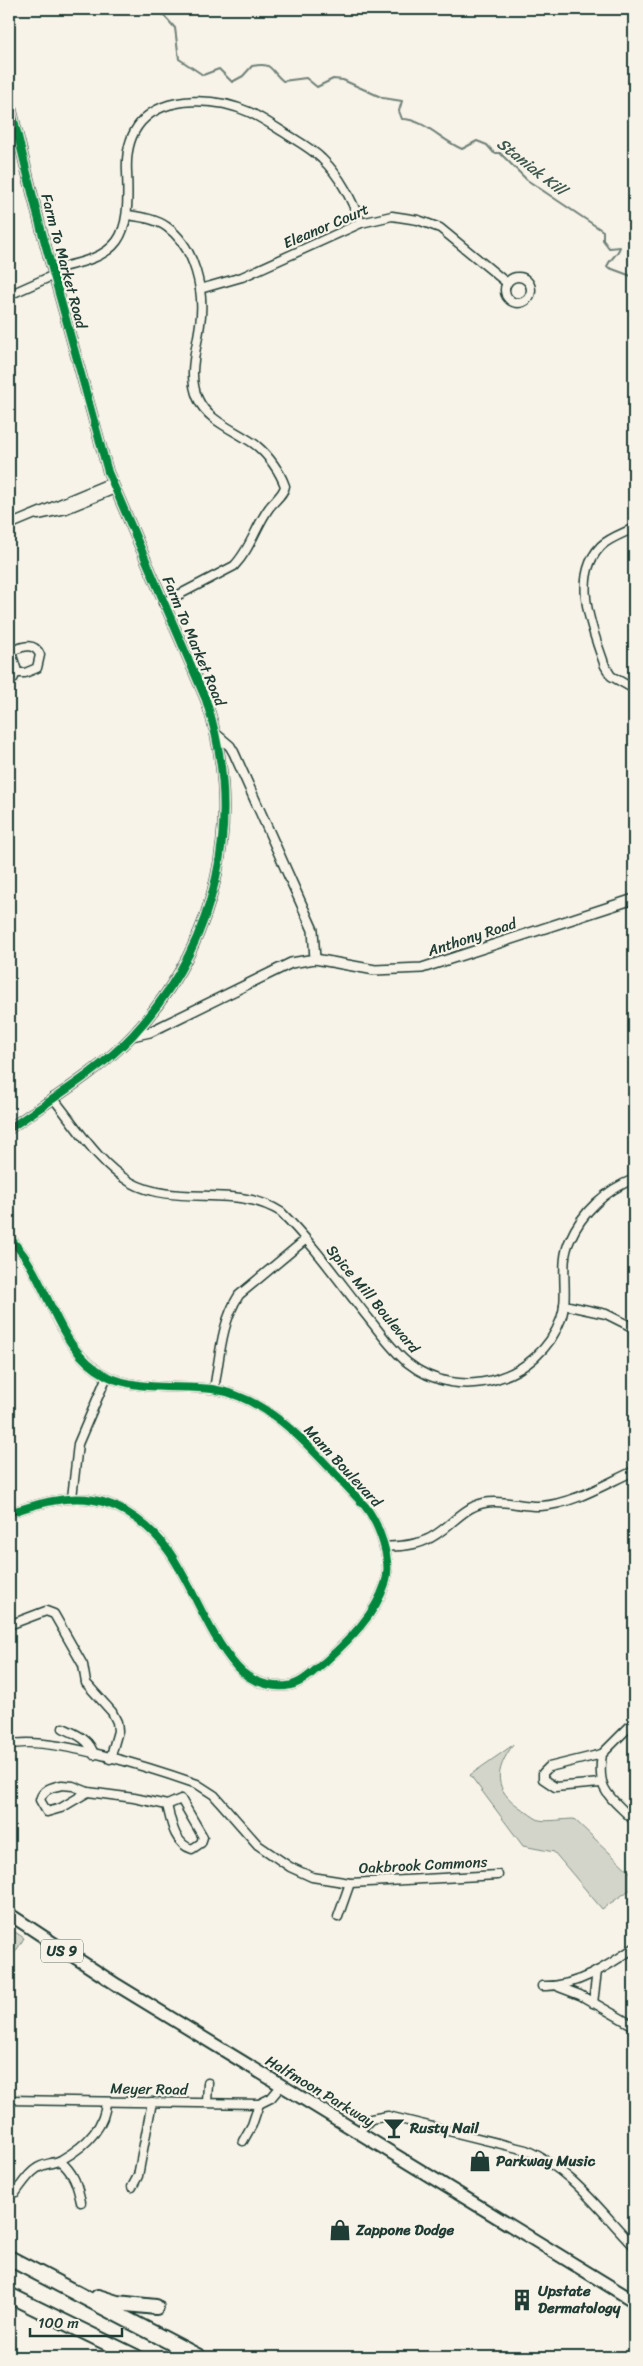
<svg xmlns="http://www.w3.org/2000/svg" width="643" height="2366" font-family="Sriracha,sans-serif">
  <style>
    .green { fill: #d3d5ca; stroke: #79897f }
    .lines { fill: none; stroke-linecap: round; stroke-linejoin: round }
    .stream { stroke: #6f8077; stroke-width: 2 }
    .minor-casing { stroke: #1f3d34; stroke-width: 11 }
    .tertiary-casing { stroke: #1f3d34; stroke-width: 12 }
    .primary-casing { stroke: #1f3d34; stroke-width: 15 }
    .motorway-casing { stroke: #1f3d34; stroke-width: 18 }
    .minor { stroke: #f7f3e8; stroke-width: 8 }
    .tertiary { stroke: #f7f3e8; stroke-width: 9 }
    .primary { stroke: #f7f3e8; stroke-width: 11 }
    .motorway { stroke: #f7f3e8; stroke-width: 14 }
    .cycleway-casing { stroke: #f7f3e8; stroke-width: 11 }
    .cycleway { stroke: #00873e; stroke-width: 8 }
    .labels { text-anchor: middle; stroke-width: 4.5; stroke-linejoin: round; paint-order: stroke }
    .shield { fill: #f7f3e8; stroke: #60746a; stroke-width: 1 }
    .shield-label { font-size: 14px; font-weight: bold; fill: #1f3d34 }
    .street-label { font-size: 15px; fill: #1f3d34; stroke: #f7f3e8 }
    .poi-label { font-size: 15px; font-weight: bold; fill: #1f3d34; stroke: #f7f3e8; text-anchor: start }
    .water-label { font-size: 16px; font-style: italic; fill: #405950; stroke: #f7f3e8 }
  </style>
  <rect width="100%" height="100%" fill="#f7f3e8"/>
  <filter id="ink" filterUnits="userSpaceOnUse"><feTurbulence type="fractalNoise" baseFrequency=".02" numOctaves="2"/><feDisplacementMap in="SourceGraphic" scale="10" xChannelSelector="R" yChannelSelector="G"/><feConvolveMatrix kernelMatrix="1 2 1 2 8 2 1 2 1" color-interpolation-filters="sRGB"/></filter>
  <g filter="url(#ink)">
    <g class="green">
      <path d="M513,1745c-19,26 -20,45 9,64 5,3 12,9 17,11 10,2 25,-1 35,-1l60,57v11l-32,22 -48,-57 -31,-6 -53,-71z"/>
      <polygon points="9,1928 24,1938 9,1962"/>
    </g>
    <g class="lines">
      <path class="stream" d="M158,9l17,19 4,31 24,16 16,-6 13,13 11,-6 9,-10c21,-4 17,3 31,15l23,-3 11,9 16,-8 10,1 40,18 19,3 -3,10 3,8c22,0 40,22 60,30l15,-8 10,4 7,8h6l27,27 76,51v9l6,8 11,-1c-2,8 -11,12 -13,20l27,10"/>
      <g class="minor-casing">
        <g id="minor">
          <path d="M128,215c13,2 28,4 39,12 28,20 38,65 33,97 -3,25 -13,50 -2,75 10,23 40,32 59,47 12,10 23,26 28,40 -1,8 -11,15 -16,22 -13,18 -19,42 -35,58l-71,37"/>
          <path d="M52,269c70,-13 78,-29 75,-97 -1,-18 2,-36 14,-50 25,-28 77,-24 108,-10 13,6 26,15 39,23 11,7 24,14 34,24 19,18 29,40 39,64"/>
          <circle cx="518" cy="290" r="13"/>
          <polyline points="200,289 242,277 361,223 392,216 418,220 440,228 507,283"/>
          <polyline points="9,295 54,275"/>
          <polyline points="38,515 66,509 115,489"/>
          <polyline points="9,525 112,482"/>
          <path d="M634,528c-10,5 -25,10 -33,18 -31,32 -8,85 4,120l6,10 23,13"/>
          <path d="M11,651c11,-4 23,-10 29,4l-3,13 -12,5h-8"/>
          <polyline points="9,681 13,679 17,671 9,646"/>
          <path d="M53,1098c23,28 45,65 77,84 46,26 106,1 151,30 33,33 60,72 89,108 12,15 23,31 38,43 51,41 131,17 153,-44 9,-25 -3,-55 9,-79 12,-28 36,-50 64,-61"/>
          <path d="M9,1236c5,7 11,14 16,21 27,39 36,96 82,119 29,15 74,9 105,13 64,9 110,73 153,117 14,18 28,55 20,78 -10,31 -36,56 -59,77 -9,7 -17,16 -27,21 -19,10 -48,1 -62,-15 -29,-33 -43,-78 -67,-114 -16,-24 -47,-49 -76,-53 -30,-5 -57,4 -85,13"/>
          <polyline points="564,1305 606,1314 634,1328"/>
          <path d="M214,1389c6,-32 7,-66 25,-94l66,-55"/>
          <polyline points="72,1498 78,1444 107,1376"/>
          <path d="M384,1547c14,-1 29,-1 42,-7 21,-8 34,-32 58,-37 19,-4 38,4 57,3 32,-2 64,-22 93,-35"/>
          <polyline points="9,1625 46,1611 54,1614 83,1665 86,1683 112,1712 117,1722 118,1731 110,1759"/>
          <path d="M63,1728c13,6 27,11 31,27"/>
          <path d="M9,1745c38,-11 148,25 188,39l17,11 44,50 32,22 22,10 38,6 148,-8"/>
          <path d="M602,1754c-6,38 8,42 32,67"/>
          <polyline points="600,1783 555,1787 543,1779 543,1773 549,1767 602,1754 634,1722"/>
          <path d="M62,1785l11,1 15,6 -27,16 -14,4 -7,-12c3,-11 12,-13 22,-15z"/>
          <polyline points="88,1792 134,1798 167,1805"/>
          <path d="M181,1799l22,38 -2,6 -9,6c-18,-5 -21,-28 -25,-44z"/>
          <polyline points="338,1917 350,1883"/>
          <path d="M542,1986c33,2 66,-20 92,-38"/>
          <polyline points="559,1987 580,1995 634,2026"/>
          <polyline points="593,2003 597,1971"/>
          <polyline points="9,2100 259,2104 271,2098 282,2085"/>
          <polyline points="207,2103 208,2083"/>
          <path d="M358,2132l13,-13 17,-3 138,34c46,20 74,61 108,96"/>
          <polyline points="243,2141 252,2125 259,2104"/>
          <path d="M60,2161c14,12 17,23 21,41"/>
          <polyline points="132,2187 138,2176 152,2102"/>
          <path d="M16,2192c6,-8 12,-18 20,-23 7,-6 17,-5 25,-9 23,-13 44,-31 45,-58"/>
        </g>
      </g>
      <g class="tertiary-casing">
        <g id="tertiary">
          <path d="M9,100l31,125 68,247 98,228c39,120 12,242 -73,335 -35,37 -83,65 -124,94"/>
          <polyline points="217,735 230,746 234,753 313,930 315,959"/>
          <polyline points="132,1036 150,1032 291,963 315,959 375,970 422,968 634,899"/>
        </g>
      </g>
      <g class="primary-casing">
        <polyline id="primary" points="9,1914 117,1985 634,2301"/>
      </g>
      <g class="motorway-casing">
        <g id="motorway">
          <polyline points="9,2258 199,2357"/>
          <polyline points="9,2295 136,2357"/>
          <polyline points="98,2297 117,2303 156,2307"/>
        </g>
      </g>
      <use href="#minor" class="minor"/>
      <use href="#tertiary" class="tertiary"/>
      <use href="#primary" class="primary"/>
      <use href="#motorway" class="motorway"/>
      <g class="cycleway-casing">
        <g id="cycleway">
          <path d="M9,100l31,125 68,247 98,228c39,120 12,242 -73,335 -35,37 -83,65 -124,94"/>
          <path d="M9,1236c5,7 11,14 16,21 27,39 36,96 82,119 29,15 74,9 105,13 64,9 110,73 153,117 14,18 28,55 20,78 -10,31 -36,56 -59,77 -9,7 -17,16 -27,21 -19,10 -48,1 -62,-15 -29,-33 -43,-78 -67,-114 -16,-24 -47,-49 -76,-53 -30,-5 -57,4 -85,13"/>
        </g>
      </g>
      <use href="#cycleway" class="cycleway"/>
    </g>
  </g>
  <defs>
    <g id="bar-bare" transform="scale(1.725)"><path d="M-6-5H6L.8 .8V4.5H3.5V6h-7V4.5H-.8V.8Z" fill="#1f3d34" stroke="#f7f3e8" stroke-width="2.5" paint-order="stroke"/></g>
    <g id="shop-bare" transform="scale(1.725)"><path d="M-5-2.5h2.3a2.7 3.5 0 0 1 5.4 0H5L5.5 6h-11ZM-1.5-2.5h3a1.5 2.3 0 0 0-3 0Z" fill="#1f3d34" stroke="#f7f3e8" stroke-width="2.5" paint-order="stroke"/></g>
    <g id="building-bare" transform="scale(1.725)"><path d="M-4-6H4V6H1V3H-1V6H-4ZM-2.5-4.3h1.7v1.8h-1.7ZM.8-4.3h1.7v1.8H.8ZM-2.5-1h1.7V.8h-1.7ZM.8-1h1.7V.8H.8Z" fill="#1f3d34" stroke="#f7f3e8" stroke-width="2.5" paint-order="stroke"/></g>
  </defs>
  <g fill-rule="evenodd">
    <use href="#bar-bare" x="394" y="2128"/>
    <use href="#shop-bare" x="480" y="2161"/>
    <use href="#shop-bare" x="340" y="2230"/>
    <use href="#building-bare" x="522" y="2300"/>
  </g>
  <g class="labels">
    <rect class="shield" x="41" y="1939.5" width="42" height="23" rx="4"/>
    <g class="shield-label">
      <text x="62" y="1956">US 9</text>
    </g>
    <g class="street-label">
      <text transform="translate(326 226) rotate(-23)" y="5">Eleanor Court</text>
      <text transform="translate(64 261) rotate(75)" y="5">Farm To Market Road</text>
      <text transform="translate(194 641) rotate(67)" y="5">Farm To Market Road</text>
      <text transform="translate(472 937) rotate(-18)" y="5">Anthony Road</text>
      <text transform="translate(373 1299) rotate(50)" y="5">Spice Mill Boulevard</text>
      <text transform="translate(343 1466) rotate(47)" y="5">Mann Boulevard</text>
      <text transform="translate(423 1865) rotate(-3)" y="5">Oakbrook Commons</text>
      <text transform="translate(149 2089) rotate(1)" y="5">Meyer Road</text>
      <text transform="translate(320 2091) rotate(31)" y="5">Halfmoon Parkway</text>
    </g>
    <g class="poi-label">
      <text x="410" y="2133">Rusty Nail</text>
      <text x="496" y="2166">Parkway Music</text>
      <text x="356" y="2235">Zappone Dodge</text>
      <text x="538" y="2296">Upstate<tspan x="538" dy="17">Dermatology</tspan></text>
    </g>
    <g class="water-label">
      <text transform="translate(532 166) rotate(38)" y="6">Staniak Kill</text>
    </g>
  </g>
  <rect width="643" height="2366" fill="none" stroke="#f7f3e8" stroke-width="30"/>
  <rect x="15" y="15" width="613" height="2336" fill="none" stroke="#1f3d34" stroke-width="2" filter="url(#ink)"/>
  <path d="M30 2328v8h92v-8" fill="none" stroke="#1f3d34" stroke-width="2.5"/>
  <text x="38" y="2328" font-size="15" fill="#1f3d34" stroke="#f7f3e8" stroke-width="4" paint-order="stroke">100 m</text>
</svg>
